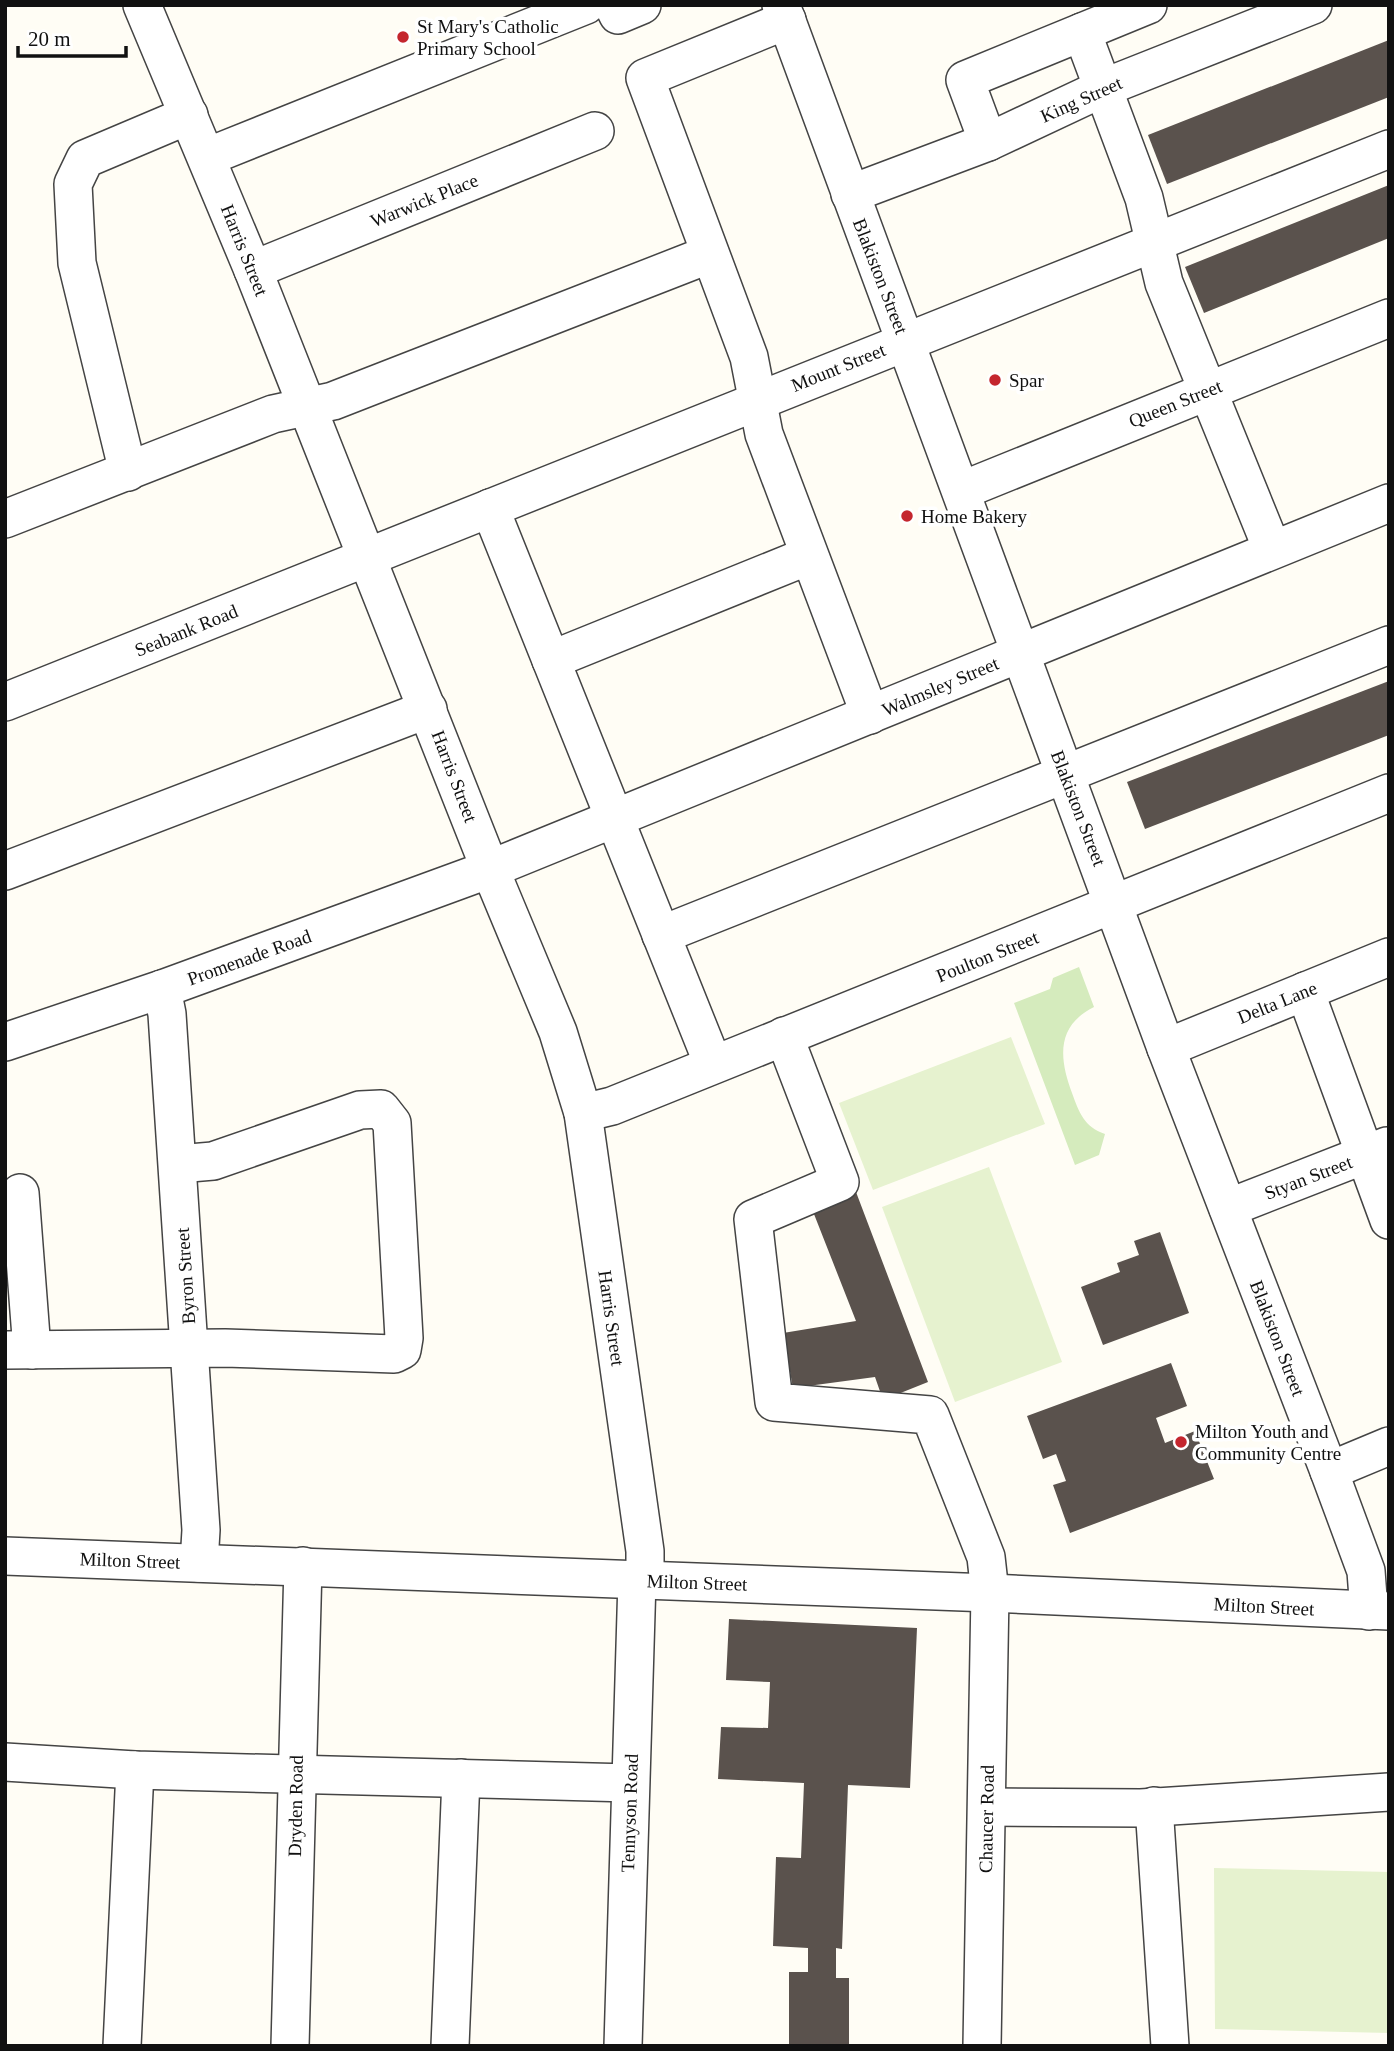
<svg xmlns="http://www.w3.org/2000/svg" width="1394" height="2051" font-family="'Times New Roman',serif">
  <style>
    .green { fill: #d5ebbd }
    .pitch { fill: #e6f2cf }
    .building { fill: #5a524d }
    .lines { fill: none; stroke-linecap: round; stroke-linejoin: round }
    .minor-casing { stroke: #444; stroke-width: 40 }
    .minor { stroke: #fff; stroke-width: 37 }
    .poi-dot { fill: #c4262e; stroke: #fff; stroke-width: 2.5 }
    .labels { text-anchor: middle; stroke-width: 7; stroke-linejoin: round; paint-order: stroke }
    .poi-label { font-size: 19px; fill: #111; stroke: #fff; text-anchor: start }
    .street-label { font-size: 19px; fill: #111; stroke: #fff }
  </style>
  <rect width="100%" height="100%" fill="#fffdf5"/>
  <path class="green" d="M1079,967l15,40c-38,19 -35,51 -22,86 7,19 12,34 33,41l-6,21 -24,10 -61,-162 36,-14 3,-11z"/>
  <g class="pitch">
    <polygon points="1011,1037 1045,1124 873,1190 839,1103"/>
    <polygon points="989,1167 1062,1362 955,1402 882,1207"/>
    <polygon points="1214,1868 1389,1872 1389,2033 1215,2029"/>
  </g>
  <g class="building">
    <polygon points="1389,40 1389,97 1167,184 1148,135"/>
    <polygon points="1389,185 1389,238 1204,313 1185,267"/>
    <polygon points="1389,681 1389,735 1145,829 1127,782"/>
    <polygon points="856,1192 928,1382 883,1400 875,1377 793,1388 783,1333 856,1321 812,1209"/>
    <polygon points="1160,1232 1189,1313 1103,1345 1081,1287 1120,1272 1117,1263 1139,1255 1134,1241"/>
    <polygon points="1171,1363 1187,1406 1156,1418 1165,1443 1195,1431 1214,1479 1070,1533 1053,1485 1066,1481 1056,1454 1043,1459 1027,1416"/>
    <polygon points="729,1619 917,1628 910,1788 848,1785 842,1949 836,1948 836,1978 849,1978 849,2046 789,2046 789,1972 808,1972 808,1948 773,1946 776,1857 801,1858 804,1783 718,1779 721,1727 768,1728 770,1682 726,1680"/>
  </g>
  <g class="lines">
    <g class="minor-casing">
      <g id="minor">
        <polyline points="142,5 253,270 490,869 558,1032 583,1113 645,1551 645,1581"/>
        <polyline points="613,5 618,15 642,5"/>
        <polyline points="781,5 1166,1048 1329,1471 1366,1571 1369,1611"/>
        <polyline points="787,20 645,78 749,357 764,434 870,715"/>
        <polyline points="1082,32 1144,198 1164,283 1272,549"/>
        <polyline points="988,142 965,80 1148,5"/>
        <polyline points="207,157 586,5"/>
        <polyline points="850,194 988,142 1103,88 1313,5"/>
        <polyline points="253,270 595,131"/>
        <polyline points="128,472 77,263 73,184 85,159 189,115"/>
        <polyline points="963,490 1389,318"/>
        <polyline points="490,508 713,1064"/>
        <polyline points="5,519 273,414 333,401 710,254"/>
        <polyline points="551,660 808,556"/>
        <polyline points="5,702 1389,149"/>
        <polyline points="5,871 428,709"/>
        <polyline points="661,935 1389,645"/>
        <polyline points="162,989 167,1014 201,1530 199,1563"/>
        <polyline points="1305,991 1389,1220"/>
        <polyline points="784,1036 840,1182 753,1219 774,1402 930,1415 986,1557 990,1593 982,2046"/>
        <polyline points="5,1042 162,989 490,869 1389,503"/>
        <polyline points="1166,1048 1389,957"/>
        <polyline points="583,1113 612,1106 1389,793"/>
        <polyline points="20,1193 32,1350"/>
        <polyline points="1228,1208 1387,1146"/>
        <polyline points="5,1350 225,1348 394,1354 402,1350 404,1338 392,1123 381,1109 360,1110 213,1161 178,1164"/>
        <polyline points="1329,1471 1389,1446"/>
        <polyline points="5,1556 990,1593 1389,1611"/>
        <polyline points="5,1762 135,1770 630,1783"/>
        <polyline points="1154,1806 1170,2046"/>
        <polyline points="987,1807 1141,1808 1389,1792"/>
        <polyline points="122,2046 135,1770"/>
        <polyline points="290,2046 303,1566"/>
        <polyline points="450,2046 461,1778"/>
        <polyline points="623,2046 637,1580"/>
      </g>
    </g>
    <use href="#minor" class="minor"/>
  </g>
  <g class="poi-dot">
    <circle cx="403" cy="37" r="7"/>
    <circle cx="995" cy="380" r="7"/>
    <circle cx="907" cy="516" r="7"/>
    <circle cx="1181" cy="1442" r="7"/>
  </g>
  <g class="labels">
    <g class="poi-label">
      <text x="417" y="33">St Mary's Catholic<tspan x="417" dy="22">Primary School</tspan></text>
      <text x="1009" y="387">Spar</text>
      <text x="921" y="523">Home Bakery</text>
      <text x="1195" y="1438">Milton Youth and<tspan x="1195" dy="22">Community Centre</tspan></text>
    </g>
    <g class="street-label">
      <text transform="translate(1081 99) rotate(-24)" y="7">King Street</text>
      <text transform="translate(424 200) rotate(-22)" y="7">Warwick Place</text>
      <text transform="translate(245 250) rotate(68)" y="7">Harris Street</text>
      <text transform="translate(881 276) rotate(69)" y="7">Blakiston Street</text>
      <text transform="translate(838 367) rotate(-22)" y="7">Mount Street</text>
      <text transform="translate(1175 403) rotate(-22)" y="7">Queen Street</text>
      <text transform="translate(186 630) rotate(-22)" y="7">Seabank Road</text>
      <text transform="translate(940 686) rotate(-23)" y="7">Walmsley Street</text>
      <text transform="translate(455 776) rotate(69)" y="7">Harris Street</text>
      <text transform="translate(1079 808) rotate(69)" y="7">Blakiston Street</text>
      <text transform="translate(987 956) rotate(-22)" y="7">Poulton Street</text>
      <text transform="translate(249 957) rotate(-20)" y="7">Promenade Road</text>
      <text transform="translate(1277 1002) rotate(-22)" y="7">Delta Lane</text>
      <text transform="translate(1308 1177) rotate(-21)" y="7">Styan Street</text>
      <text transform="translate(185 1276) rotate(-94)" y="7">Byron Street</text>
      <text transform="translate(612 1318) rotate(82)" y="7">Harris Street</text>
      <text transform="translate(1278 1338) rotate(69)" y="7">Blakiston Street</text>
      <text transform="translate(130 1560) rotate(2)" y="7">Milton Street</text>
      <text transform="translate(697 1582) rotate(2)" y="7">Milton Street</text>
      <text transform="translate(1264 1606) rotate(3)" y="7">Milton Street</text>
      <text transform="translate(295 1806) rotate(-89)" y="7">Dryden Road</text>
      <text transform="translate(629 1813) rotate(-88)" y="7">Tennyson Road</text>
      <text transform="translate(986 1819) rotate(-89)" y="7">Chaucer Road</text>
    </g>
  </g>
  <rect width="1394" height="2051" fill="none" stroke="#111111" stroke-width="14"/>
  <path d="M18 46v10h108v-10" fill="none" stroke="#111111" stroke-width="3.5"/>
  <text x="28" y="46" font-size="21" fill="#111111" stroke="#ffffff" stroke-width="5" paint-order="stroke">20 m</text>
</svg>
